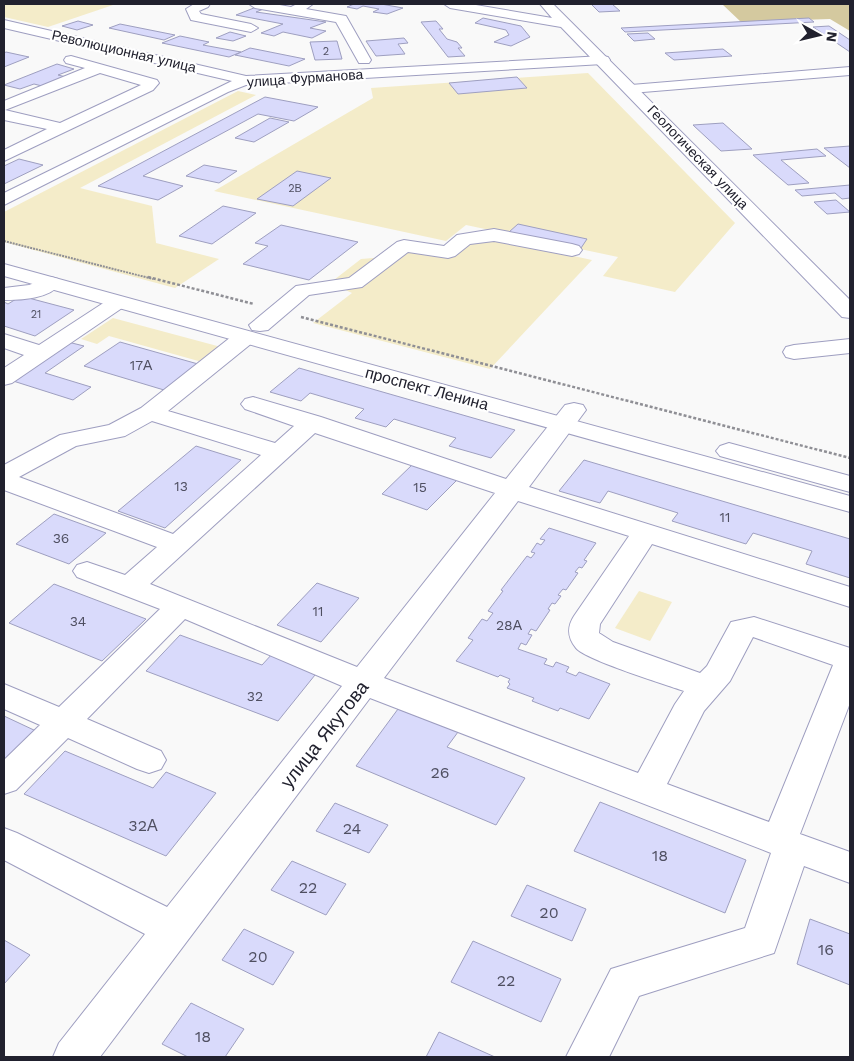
<svg xmlns="http://www.w3.org/2000/svg" width="854" height="1061" font-family="'Work Sans',sans-serif">
  <style>
    .green { fill: #f4ecc9 }
    .forest { fill: #d4c99f }
    .building { fill: #d9dafb; stroke: #9e9fc0 }
    .lines { fill: none; stroke-linecap: round; stroke-linejoin: round }
    .minor-casing { stroke: #9e9ec0; stroke-width: 2 }
    .major-casing { stroke: #9e9ec0; stroke-width: 2 }
    .path-far1 { stroke: #8f8f95; stroke-width: 2; stroke-dasharray: 2 1; stroke-linecap: butt }
    .path { stroke: #8f8f95; stroke-width: 2.5; stroke-dasharray: 3 2; stroke-linecap: butt }
    .minor { fill: #fff; fill-rule: evenodd }
    .major { fill: #fff; fill-rule: evenodd }
    .labels { text-anchor: middle; stroke-width: 4.5; stroke-linejoin: round; paint-order: stroke }
    .far-number-label { font-size: 11px; fill: #4f4f61 }
    .far-street-label { font-size: 14px; fill: #21212e; stroke: #fff }
    .number-label { font-size: 14px; fill: #4f4f61 }
    .street-label { font-size: 16px; fill: #21212e; stroke: #fff }
    .near-number-label { font-size: 16px; fill: #4f4f61 }
    .near-street-label { font-size: 19px; fill: #21212e; stroke: #fff }
  </style>
  <rect width="100%" height="100%" fill="#f9f9f9"/>
  <g class="green">
    <polygon points="4,4 116,4 48,27 4,17"/>
    <polygon points="588,73 735,223 675,292 603,276 618,257 466,225 446,241 214,191 373,98 371,88"/>
    <polygon points="238,91 256,95 80,188 152,206 156,243 219,259 175,288 4,242 4,212"/>
    <polygon points="476,235 592,260 490,369 313,323 352,293 330,283 361,259 397,256 413,243 450,250"/>
    <polygon points="113,318 221,347 202,362 109,336 97,344 81,339"/>
    <polygon points="639,591 672,602 650,641 615,628"/>
  </g>
  <polygon class="forest" points="722,4 850,4 850,31 830,19 741,22"/>
  <g class="building">
    <polygon points="264,4 276,4 256,12 326,22 310,28 326,31 312,38 283,32 274,36 261,33 283,24 236,15"/>
    <polygon points="354,4 381,4 403,8 387,14 373,12 379,9 363,6 357,9 347,7"/>
    <polygon points="591,4 612,4 620,11 599,12"/>
    <polygon points="483,18 521,26 530,37 511,46 494,42 509,35 506,30 475,23"/>
    <polygon points="809,18 814,22 625,32 621,28"/>
    <polygon points="78,21 93,25 77,30 62,26"/>
    <polygon points="436,21 443,29 439,29 447,39 457,42 462,48 458,48 465,56 448,57 421,22"/>
    <polygon points="120,24 175,35 164,40 109,28"/>
    <polygon points="829,26 850,40 850,52 813,27"/>
    <polygon points="230,32 246,36 233,41 216,38"/>
    <polygon points="648,33 655,39 634,41 627,34"/>
    <polygon points="180,36 209,42 203,45 241,52 229,57 162,43"/>
    <polygon points="404,38 408,43 398,44 405,54 376,56 366,41"/>
    <polygon points="337,41 342,59 315,60 310,42"/>
    <polygon points="250,48 305,59 289,66 235,55"/>
    <polygon points="723,49 732,56 674,60 665,53"/>
    <polygon points="6,52 29,57 4,67 4,53"/>
    <polygon points="57,64 74,69 58,75 66,77 42,86 34,84 20,89 4,85"/>
    <polygon points="517,77 527,88 458,94 449,83"/>
    <polygon points="265,97 318,107 294,121 258,114 143,176 183,186 158,200 98,186"/>
    <polygon points="270,118 289,122 254,142 235,138"/>
    <polygon points="723,123 752,149 721,151 693,125"/>
    <polygon points="850,146 850,168 824,148"/>
    <polygon points="817,149 826,156 781,160 809,183 788,185 753,155"/>
    <polygon points="19,159 43,165 4,184 4,166"/>
    <polygon points="204,165 237,171 219,183 186,176"/>
    <polygon points="297,171 331,178 293,206 257,199"/>
    <polygon points="850,185 850,198 842,199 835,193 802,196 795,190"/>
    <polygon points="836,200 850,212 827,214 814,202"/>
    <polygon points="223,206 256,213 212,244 179,236"/>
    <polygon points="518,224 587,239 581,248 509,232"/>
    <polygon points="281,225 358,242 309,280 243,264 268,246 255,243"/>
    <polygon points="21,296 74,310 35,336 4,326 4,302 8,304"/>
    <polygon points="68,342 84,346 45,373 91,387 73,400 10,380"/>
    <polygon points="120,342 198,364 164,390 84,366"/>
    <polygon points="299,368 515,430 491,458 449,446 456,438 394,419 386,427 355,418 364,409 310,393 301,401 270,392"/>
    <polygon points="196,446 241,460 165,528 118,511"/>
    <polygon points="584,460 850,539 850,578 806,564 812,551 753,533 746,544 672,521 678,513 608,491 600,503 559,491"/>
    <polygon points="413,464 458,479 427,510 382,494"/>
    <polygon points="54,514 106,533 69,564 16,544"/>
    <polygon points="549,528 596,543 584,560 587,561 582,568 579,567 575,572 578,573 566,590 563,589 558,595 561,596 555,604 552,603 548,609 550,610 536,631 531,629 528,634 532,635 526,645 521,643 518,649 547,659 544,664 553,667 556,662 569,667 566,672 576,676 579,672 610,684 589,719 560,708 558,711 532,701 534,698 507,688 510,684 508,682 510,679 500,675 498,677 456,661 473,640 468,638 482,619 487,621 493,613 488,611 503,591 501,590 527,556 531,558 535,553 531,552 537,543 541,545 545,540 540,539"/>
    <polygon points="317,583 359,598 321,642 277,625"/>
    <polygon points="54,584 146,619 102,661 9,623"/>
    <polygon points="180,635 262,665 273,653 319,670 278,721 146,671"/>
    <polygon points="398,709 458,732 447,747 525,778 496,825 356,766"/>
    <polygon points="4,716 36,731 4,761"/>
    <polygon points="65,751 153,788 166,772 216,793 166,856 24,794"/>
    <polygon points="600,802 746,860 725,913 574,851"/>
    <polygon points="335,803 388,825 369,853 316,831"/>
    <polygon points="292,861 346,884 326,915 271,890"/>
    <polygon points="527,885 586,909 572,941 511,916"/>
    <polygon points="810,919 850,934 850,985 797,964"/>
    <polygon points="244,929 294,952 273,985 222,960"/>
    <polygon points="4,940 30,955 4,984"/>
    <polygon points="473,941 561,979 541,1022 451,982"/>
    <polygon points="191,1003 244,1029 225,1057 188,1057 162,1044"/>
    <polygon points="439,1032 495,1057 426,1057"/>
  </g>
  <g class="lines">
    <g class="minor-casing">
      <g id="minor">
        <polygon points="194,4 210,4 208,7 199,11 201,14 251,24 258,28 251,32 191,20 186,9"/>
        <polygon points="249,4 274,4 291,7 297,4 313,4 306,9 346,16 371,60 369,63 359,63 336,22 255,8"/>
        <polygon points="4,20 246,76 603,56 608,57 610,60 608,63 603,64 246,85 228,92 4,205 4,193 232,81 4,28"/>
        <path d="M71,56l86,24 2,3 -6,7 -149,71v-11l43,-21 -43,-9v-19l81,-33 -19,-5 -2,-3 2,-3zM100,73l41,12 -81,38 -55,-13z"/>
        <polygon points="850,67 850,75 631,93 626,92 624,89 626,86 631,85"/>
        <polygon points="494,229 572,244 579,246 582,250 579,254 572,256 494,241 470,244 455,256 448,258 408,252 362,287 309,295 268,330 260,331 252,330 249,325 296,286 349,278 397,242 404,240 444,246 457,235"/>
        <path d="M51,277l7,2 3,4c-11,16 -40,17 -57,17v-12l25,-3z"/>
        <polygon points="118,296 125,298 128,302 125,306 12,383 4,385 4,368 24,355 4,348 4,334 39,345 111,298"/>
        <path d="M244,331l8,2 3,5 -3,5 -84,68 107,32 19,-17 -49,-17 -4,-5 4,-5 8,-2 68,20 185,62 59,-74 9,-2 9,2 3,5 -57,77 321,100v20l-198,-63 -52,80 -1,9 14,9 87,31 7,-7 24,-44 23,-5 96,31v55l-50,131 50,18v31l-46,-17 -30,87 -135,43 -30,61h-43l45,-88 134,-41 26,-75 -401,-155 -270,359h-47l6,-14 86,-109 -141,-74v-32l13,5 150,74 175,-221 -157,-67 -98,100 74,32 5,9 -5,9 -12,4 -12,-4 -69,-31 -52,52 -12,4v-34l36,-35 -36,-16v-25l55,23 101,-98 -83,-32 -4,-6 4,-6 10,-3 38,13 32,-28 -153,-57v-25l56,-30 49,-10 32,-17 95,-75zM152,421l109,34 -88,79 -154,-57 57,-31 49,-10zM315,433l180,60 -138,174 -207,-83zM518,501l111,35 -55,80c-7,11 -7,21 2,32 10,12 88,36 108,43l-9,13 -37,69 -254,-95zM753,637l80,28 -64,157 -102,-38 37,-73 26,-30z"/>
        <polygon points="850,339 850,353 794,359 786,357 783,352 786,347 794,345"/>
      </g>
    </g>
    <g class="major-casing">
      <g id="major">
        <polygon points="444,4 470,4 552,18 540,4 553,4 850,300 850,318 842,317 561,27 450,8"/>
        <polygon points="4,264 850,496 850,512 4,276"/>
        <polygon points="729,443 850,476 850,492 720,456 716,451 720,446"/>
      </g>
    </g>
    <polyline class="path-far1" points="4,241 153,279"/>
    <g class="path">
      <polyline points="148,277 254,304"/>
      <polyline points="301,317 850,458"/>
    </g>
    <use href="#minor" class="minor"/>
    <use href="#major" class="major"/>
  </g>
  <g class="labels">
    <g class="far-number-label">
      <text x="326" y="55">2</text>
      <text x="295" y="192">2В</text>
      <text x="36" y="318">21</text>
    </g>
    <g class="far-street-label">
      <text transform="translate(124 51) rotate(13)" y="5">Революционная улица</text>
      <text transform="translate(305 78) rotate(-4)" y="5">улица Фурманова</text>
      <text transform="translate(698 157) rotate(46)" y="5">Геологическая улица</text>
    </g>
    <g class="number-label">
      <text x="141" y="370">17А</text>
      <text x="181" y="491">13</text>
      <text x="420" y="492">15</text>
      <text x="725" y="522">11</text>
      <text x="61" y="543">36</text>
      <text x="318" y="616">11</text>
      <text x="78" y="626">34</text>
      <text x="509" y="630">28А</text>
      <text x="255" y="701">32</text>
    </g>
    <g class="street-label">
      <text transform="translate(427 388) rotate(15)" y="6">проспект Ленина</text>
    </g>
    <g class="near-number-label">
      <text x="440" y="778">26</text>
      <text x="143" y="831">32А</text>
      <text x="352" y="834">24</text>
      <text x="660" y="861">18</text>
      <text x="308" y="893">22</text>
      <text x="549" y="918">20</text>
      <text x="826" y="955">16</text>
      <text x="258" y="962">20</text>
      <text x="506" y="986">22</text>
      <text x="203" y="1042">18</text>
    </g>
    <g class="near-street-label">
      <text transform="translate(324 734) rotate(-52)" y="7">улица Якутова</text>
    </g>
  </g>
  <rect width="854" height="1061" fill="none" stroke="#21212e" stroke-width="10"/>
  <g transform="translate(819 35) rotate(98)" stroke="#ffffff" stroke-width="4" paint-order="stroke">
  <path d="M0-4L9 19L0 12L-9 19Z" fill="#21212e"/>
  <text y="-8" font-size="14" font-weight="bold" text-anchor="middle" fill="#21212e">N</text>
  </g>
</svg>
